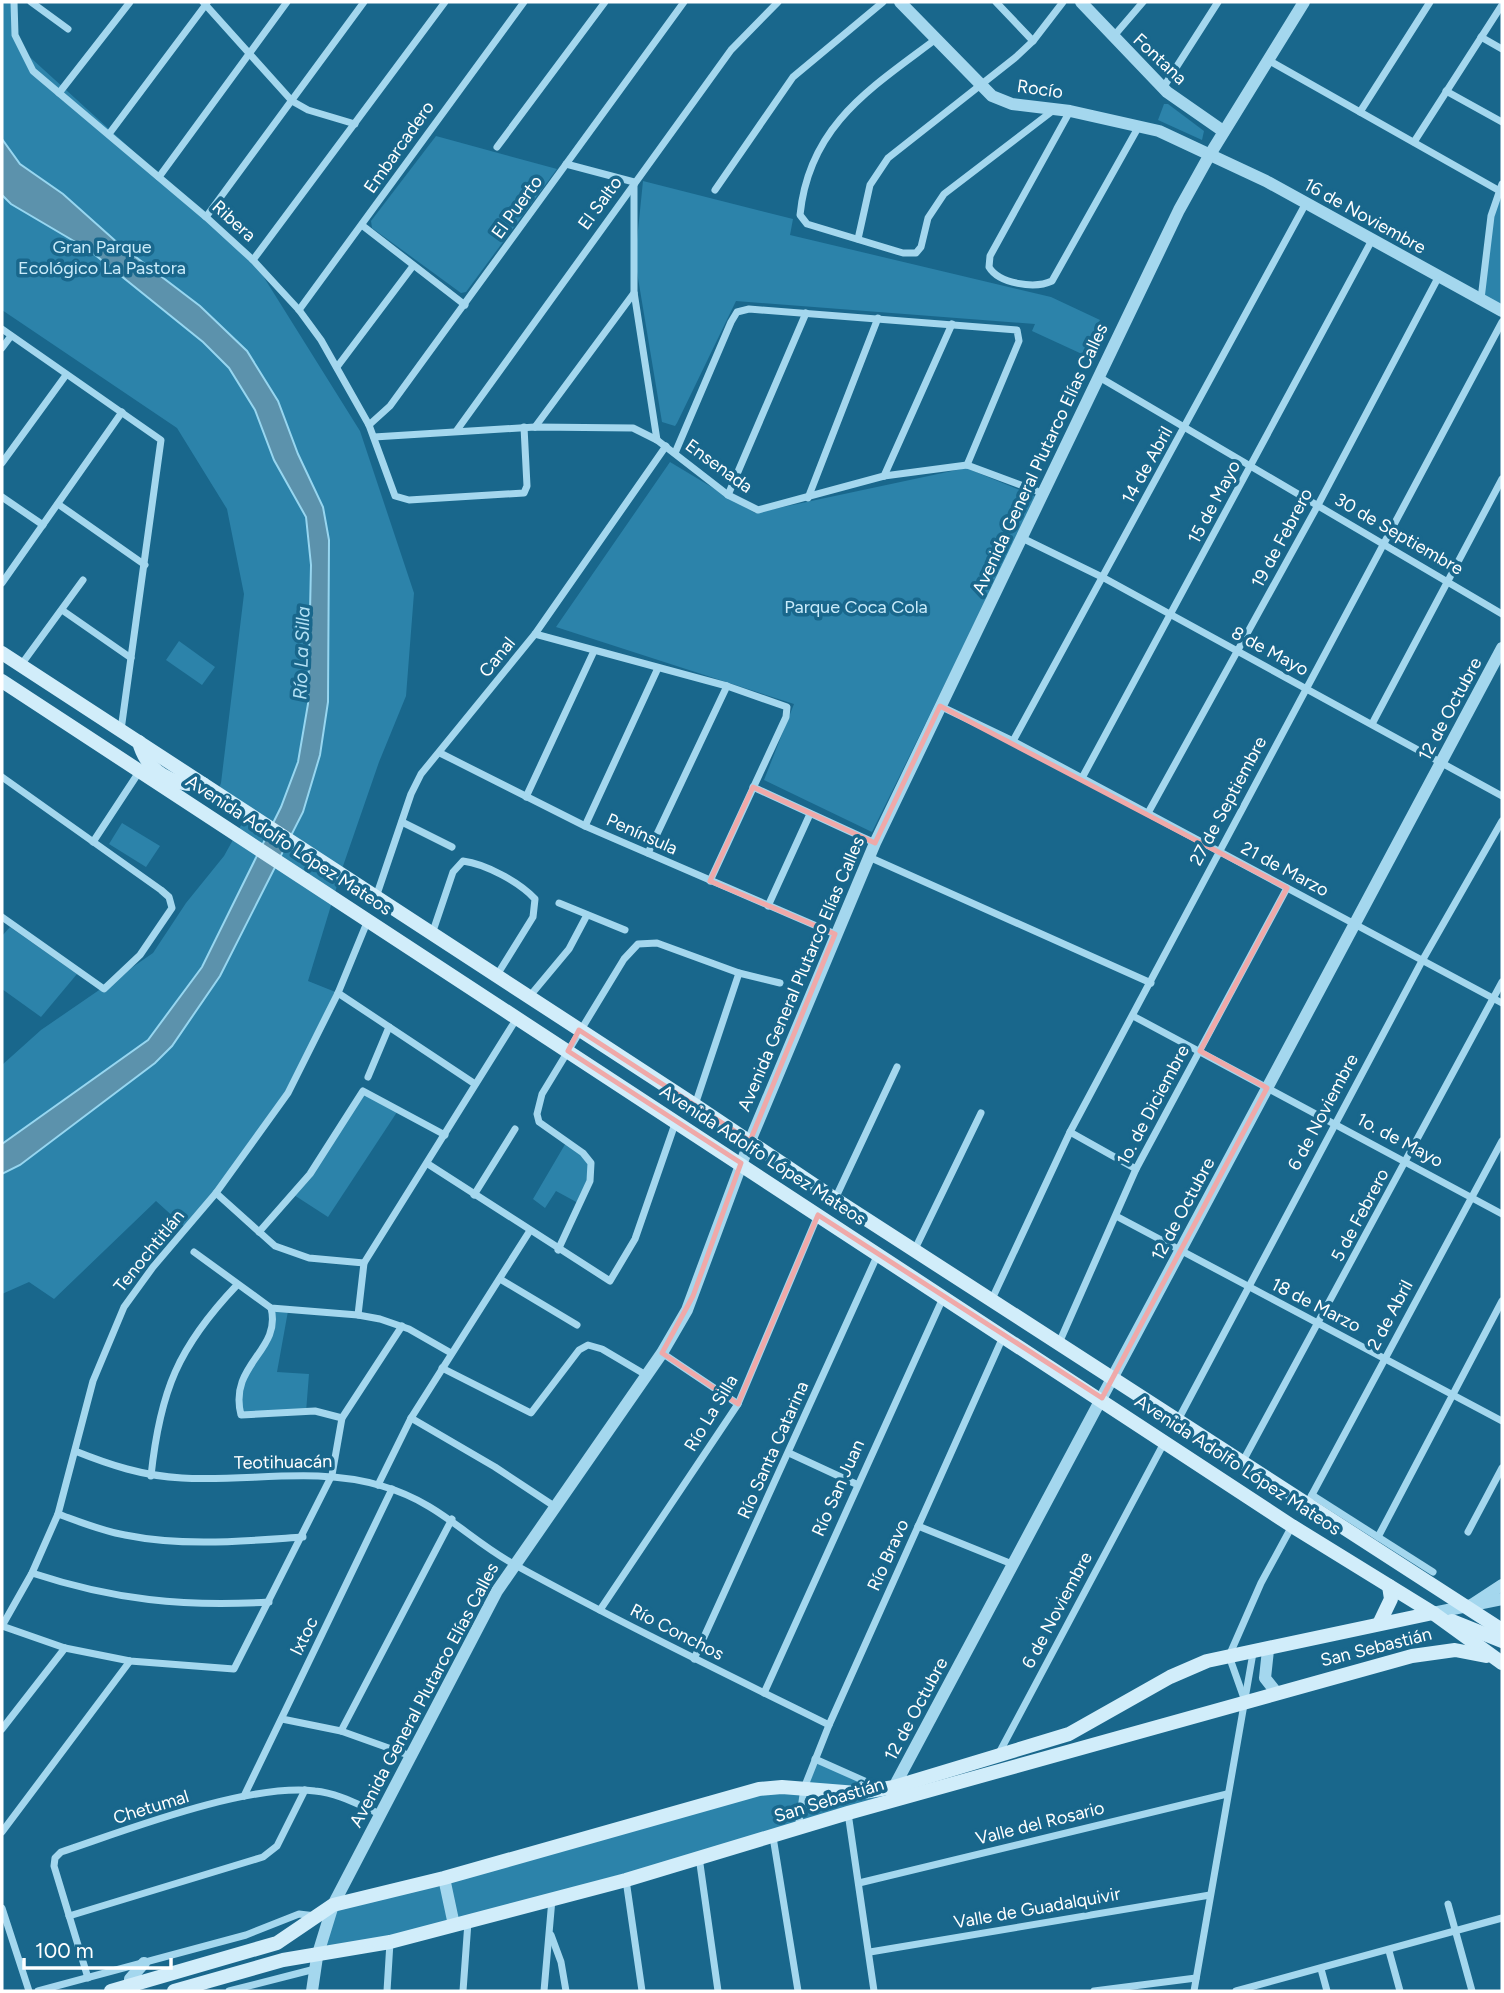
<svg xmlns="http://www.w3.org/2000/svg" width="1504" height="1993" font-family="Figtree,sans-serif">
  <style>
    .green { fill: #2c83aa }
    .water { fill: #5c92ac; stroke: #97d6f0; stroke-width: 2 }
    .lines { fill: none; stroke-linecap: round; stroke-linejoin: round }
    .minor { stroke: #a4d7ee; stroke-width: 7 }
    .tertiary { stroke: #a4d7ee; stroke-width: 12 }
    .secondary { stroke: #d1edfa; stroke-width: 14 }
    .marked { fill: none; stroke: #efa9a9; stroke-width: 5; stroke-linejoin: round }
    .labels { text-anchor: middle; stroke-width: 7; stroke-linejoin: round; paint-order: stroke }
    .street-label { font-size: 18px; fill: #fff; stroke: #19678c }
    .park-label { font-size: 18px; fill: #caebfa; stroke: #19678c }
    .water-label { font-size: 19px; font-style: italic; fill: #b4e2f6; stroke: #19678c }
  </style>
  <rect width="100%" height="100%" fill="#19678c"/>
  <g class="green">
    <polygon points="2,2 15,2 12,14 21,49 253,260 360,431 414,593 406,696 379,762 343,866 308,981 338,993 300,1071 187,1229 156,1201 54,1299 29,1282 2,1294 2,1065 41,1030 153,953 186,903 224,856 244,820 214,801 221,783 244,594 227,509 177,428 2,310"/>
    <polygon points="1164,104 1168,104 1204,131 1202,140 1158,120"/>
    <polygon points="436,136 557,169 466,292 461,293 372,228 371,221"/>
    <polygon points="643,181 793,219 790,235 1051,297 1100,320 1082,354 1032,331 1035,324 736,301 677,423 675,426 662,422 635,260"/>
    <polygon points="1502,184 1502,311 1481,299 1491,216"/>
    <polygon points="670,462 755,513 966,468 1037,497 872,832 764,780 794,704 556,627"/>
    <polygon points="179,641 215,667 202,685 166,660"/>
    <polygon points="122,823 160,846 146,867 109,844"/>
    <polygon points="10,927 77,974 41,1017 2,989 2,936"/>
    <polygon points="363,1091 399,1109 328,1217 294,1195"/>
    <polygon points="567,1141 583,1153 592,1170 580,1204 556,1191 545,1208 533,1199"/>
    <polygon points="271,1308 288,1311 277,1372 309,1374 306,1412 241,1415 238,1389 268,1339"/>
    <polygon points="815,1759 883,1789 885,1803 317,1957 333,1905 743,1793 804,1788"/>
  </g>
  <polygon class="water" points="2,139 20,164 63,194 120,245 200,306 247,351 278,401 298,454 323,507 329,540 328,702 320,755 303,812 220,976 172,1046 155,1063 20,1165 2,1174 2,1144 148,1040 202,967 281,807 298,762 308,704 311,565 306,517 274,460 255,410 229,368 203,342 89,250 11,204 2,195"/>
  <g class="lines">
    <g class="minor">
      <polyline points="14,2 15,35 33,71 206,217 253,260 299,310 321,340 369,425 395,496 409,500 524,493 527,486 524,427"/>
      <polyline points="31,2 68,29"/>
      <polyline points="203,2 292,101 308,110 355,124"/>
      <polyline points="996,2 1033,41"/>
      <polyline points="1113,37 1143,2"/>
      <polyline points="1481,37 1502,49"/>
      <path d="M936,39c-65,49 -127,86 -136,176l7,9 96,29h13l5,-6 7,-29 16,-24 111,-85"/>
      <polyline points="1268,60 1498,190"/>
      <polyline points="1163,88 1218,2"/>
      <polyline points="1446,91 1502,122"/>
      <polyline points="59,93 130,2"/>
      <path d="M1070,111l-80,145 -1,11c10,17 46,22 63,14l87,-155"/>
      <polyline points="1360,112 1430,2"/>
      <polyline points="109,134 207,3"/>
      <polyline points="1414,142 1502,5"/>
      <polyline points="497,147 605,2"/>
      <polyline points="566,164 634,182 634,292 657,440"/>
      <polyline points="159,177 287,2"/>
      <polyline points="715,190 793,77 883,2"/>
      <polyline points="206,217 364,2"/>
      <polyline points="363,226 465,305"/>
      <polyline points="858,239 870,185 888,158 1016,57 1033,41 1063,2"/>
      <polyline points="253,260 445,2"/>
      <polyline points="1481,299 1491,216 1502,184"/>
      <polyline points="299,310 524,2"/>
      <polyline points="2,329 161,440 121,730"/>
      <polyline points="2,348 11,336"/>
      <polyline points="337,367 413,266"/>
      <polyline points="1099,377 1502,614"/>
      <polyline points="369,425 390,406 684,2"/>
      <polyline points="535,427 634,293"/>
      <polyline points="457,430 731,50 778,2"/>
      <polyline points="374,437 535,427 633,428 657,440 728,495 758,510 884,476 967,465 1042,493"/>
      <polyline points="675,453 731,322 737,312 749,309 1017,330 1019,341 967,465"/>
      <polyline points="2,463 66,375"/>
      <polyline points="884,476 952,324"/>
      <polyline points="728,495 806,313"/>
      <polyline points="2,497 43,525"/>
      <polyline points="808,498 878,318"/>
      <polyline points="58,504 145,565"/>
      <polyline points="1022,538 1104,578 1502,796"/>
      <polyline points="2,583 122,412"/>
      <polyline points="62,610 131,658"/>
      <polyline points="535,634 727,686 787,707 786,717 710,881"/>
      <polyline points="21,665 83,580"/>
      <polyline points="940,706 1013,741 1502,1003"/>
      <polyline points="1372,724 1502,479"/>
      <polyline points="1013,741 1306,203"/>
      <polyline points="440,753 585,826 835,934"/>
      <polyline points="2,777 161,890 169,897 172,908 140,955 104,989 2,917"/>
      <polyline points="1082,778 1372,240"/>
      <polyline points="753,787 875,843"/>
      <polyline points="526,797 594,651"/>
      <polyline points="1148,813 1318,505 1439,276"/>
      <polyline points="402,822 452,847"/>
      <polyline points="585,826 658,668"/>
      <polyline points="93,842 139,772"/>
      <polyline points="648,853 727,686"/>
      <polyline points="869,857 1151,983"/>
      <polyline points="376,897 411,794 421,774 535,634 666,446"/>
      <polyline points="559,903 625,930"/>
      <polyline points="768,906 810,814"/>
      <polyline points="368,920 338,993 288,1093 216,1193 153,1267 124,1307 93,1381 58,1514 32,1573 2,1626 65,1648 130,1661 234,1669 332,1475 342,1418 402,1326"/>
      <path d="M432,934l21,-62 10,-11c23,3 56,21 72,38l-2,18 -36,58"/>
      <polyline points="338,993 475,1084"/>
      <polyline points="529,997 569,949 587,915"/>
      <polyline points="1133,1016 1502,1214"/>
      <polyline points="368,1077 389,1027"/>
      <polyline points="695,1105 739,973"/>
      <polyline points="1070,1132 1136,1169"/>
      <polyline points="428,1164 610,1281 635,1239 676,1121"/>
      <polyline points="216,1193 275,1246 309,1258 364,1263"/>
      <polyline points="474,1195 515,1129"/>
      <polyline points="835,1199 897,1067"/>
      <polyline points="1116,1216 1502,1421"/>
      <polyline points="259,1232 310,1174 363,1091 445,1135"/>
      <polyline points="915,1249 981,1113"/>
      <polyline points="558,1250 590,1181 591,1163 583,1153 539,1122 537,1114 542,1094 624,959 638,944 657,943 739,973 780,983"/>
      <polyline points="194,1252 271,1308 358,1315 380,1319 409,1329 451,1353"/>
      <polyline points="500,1279 577,1325"/>
      <polyline points="992,1299 1070,1132 1502,322"/>
      <path d="M271,1308c11,43 -43,56 -30,107l74,-4 27,7"/>
      <polyline points="358,1315 364,1263 517,1018"/>
      <polyline points="1059,1343 1136,1169 1287,888"/>
      <polyline points="662,1353 738,1404"/>
      <polyline points="442,1368 531,1413 579,1350 588,1345 602,1349 646,1375"/>
      <polyline points="411,1418 495,1467 554,1506"/>
      <polyline points="1178,1420 1422,961 1502,821"/>
      <path d="M75,1451c35,14 68,25 107,27 67,4 134,-12 200,8 59,17 85,53 135,80 102,56 207,107 312,159"/>
      <polyline points="789,1453 856,1484"/>
      <polyline points="1243,1461 1502,982"/>
      <path d="M151,1476c9,-85 27,-129 86,-191"/>
      <polyline points="378,1485 411,1418 529,1232"/>
      <polyline points="1312,1495 1433,1572"/>
      <polyline points="1307,1504 1502,1141"/>
      <path d="M58,1514c22,8 44,17 67,21 59,12 119,6 178,2"/>
      <polyline points="918,1526 1012,1564"/>
      <polyline points="1468,1532 1502,1468"/>
      <polyline points="1378,1537 1502,1301"/>
      <path d="M32,1573c82,27 151,34 237,29"/>
      <polyline points="600,1610 738,1404 818,1215"/>
      <polyline points="694,1659 878,1254"/>
      <polyline points="764,1693 943,1298"/>
      <polyline points="1245,1701 1229,1656 1261,1583 1292,1526"/>
      <polyline points="282,1719 341,1731 411,1756"/>
      <polyline points="2,1729 65,1648"/>
      <polyline points="341,1731 452,1519"/>
      <polyline points="998,1755 1165,1441"/>
      <polyline points="815,1759 878,1787"/>
      <polyline points="244,1796 392,1489"/>
      <polyline points="848,1813 874,1991"/>
      <polyline points="798,1829 804,1788 829,1725 1003,1337"/>
      <polyline points="2,1832 130,1661"/>
      <polyline points="773,1837 798,1991"/>
      <polyline points="699,1857 718,1991"/>
      <polyline points="626,1880 642,1991"/>
      <polyline points="859,1883 1227,1794"/>
      <polyline points="1448,1904 1472,1991"/>
      <polyline points="2,1908 29,1991"/>
      <polyline points="69,1916 263,1857 277,1846 305,1790"/>
      <polyline points="551,1935 561,1962 566,1991"/>
      <polyline points="1389,1951 1400,1991"/>
      <polyline points="870,1952 1210,1895"/>
      <polyline points="1321,1969 1327,1991"/>
      <path d="M88,1978l-34,-112 1,-8 6,-6c66,-22 186,-69 254,-61 23,2 44,14 65,23"/>
      <polyline points="38,1991 246,1935 299,1914 316,1916"/>
      <polyline points="229,1991 315,1969"/>
      <polyline points="387,1991 390,1942"/>
      <polyline points="463,1991 468,1922"/>
      <polyline points="544,1991 552,1899"/>
      <polyline points="1094,1991 1196,1978"/>
      <polyline points="1194,1991 1253,1653"/>
      <polyline points="1236,1991 1502,1918"/>
    </g>
    <g class="tertiary">
      <polyline points="900,2 992,96 1012,104 1070,111 1159,131 1266,181 1502,311"/>
      <polyline points="1081,2 1167,92 1223,131"/>
      <polyline points="1473,1604 1502,1585"/>
      <polyline points="1433,1613 1502,1599"/>
      <polyline points="1268,1650 1265,1678 1276,1692"/>
      <polyline points="894,1787 1502,648"/>
      <polyline points="444,1878 454,1925"/>
      <polyline points="130,1991 130,1979 144,1963"/>
      <polyline points="312,1991 317,1957 333,1905 497,1591 662,1353 687,1310 750,1141 875,843 1179,210 1209,156 1304,2"/>
    </g>
    <g class="secondary">
      <polyline points="2,653 695,1105 835,1199 1502,1630"/>
      <polyline points="2,681 1292,1526 1433,1613 1502,1663"/>
      <path d="M139,742c8,30 33,44 64,42"/>
      <polyline points="1452,1621 1502,1641"/>
      <polyline points="1379,1624 1391,1599 1389,1586"/>
      <polyline points="111,1991 277,1943 333,1905 444,1878 759,1789 782,1787 857,1793 894,1787 1069,1734 1170,1677 1207,1661 1433,1613"/>
      <polyline points="174,1991 283,1960 390,1942 626,1880 848,1813 1412,1656 1455,1650 1486,1656"/>
    </g>
  </g>
  <path class="marked" d="M940,706l347,182 -87,163 67,37 -165,310 -284,-183 -80,189 -76,-51 31,-57 48,-133 -173,-112 11,-21 171,111 85,-207 -125,-53 43,-94 122,56z"/>
  <g class="labels">
    <g class="street-label">
      <text transform="translate(1160 59) rotate(43)" y="6">Fontana</text>
      <text transform="translate(1040 89) rotate(8)" y="6">Rocío</text>
      <text transform="translate(399 147) rotate(-55)" y="6">Embarcadero</text>
      <text transform="translate(600 203) rotate(-54)" y="6">El Salto</text>
      <text transform="translate(517 207) rotate(-54)" y="6">El Puerto</text>
      <text transform="translate(1365 216) rotate(29)" y="6">16 de Noviembre</text>
      <text transform="translate(234 221) rotate(42)" y="6">Ribera</text>
      <text transform="translate(1040 459) rotate(-65)" y="6">Avenida General Plutarco Elías Calles</text>
      <text transform="translate(1147 465) rotate(-61)" y="6">14 de Abril</text>
      <text transform="translate(719 466) rotate(36)" y="6">Ensenada</text>
      <text transform="translate(1214 502) rotate(-62)" y="6">15 de Mayo</text>
      <text transform="translate(1399 534) rotate(30)" y="6">30 de Septiembre</text>
      <text transform="translate(1282 538) rotate(-62)" y="6">19 de Febrero</text>
      <text transform="translate(1270 651) rotate(28)" y="6">8 de Mayo</text>
      <text transform="translate(497 657) rotate(-51)" y="6">Canal</text>
      <text transform="translate(1450 709) rotate(-62)" y="6">12 de Octubre</text>
      <text transform="translate(1228 801) rotate(-62)" y="6">27 de Septiembre</text>
      <text transform="translate(642 834) rotate(24)" y="6">Península</text>
      <text transform="translate(289 845) rotate(33)" y="6">Avenida Adolfo López Mateos</text>
      <text transform="translate(1285 869) rotate(28)" y="6">21 de Marzo</text>
      <text transform="translate(801 974) rotate(-67)" y="6">Avenida General Plutarco Elías Calles</text>
      <text transform="translate(1153 1105) rotate(-62)" y="6">1o. de Diciembre</text>
      <text transform="translate(1323 1112) rotate(-62)" y="6">6 de Noviembre</text>
      <text transform="translate(1400 1140) rotate(28)" y="6">1o. de Mayo</text>
      <text transform="translate(763 1155) rotate(33)" y="6">Avenida Adolfo López Mateos</text>
      <text transform="translate(1183 1209) rotate(-62)" y="6">12 de Octubre</text>
      <text transform="translate(1360 1215) rotate(-62)" y="6">5 de Febrero</text>
      <text transform="translate(149 1251) rotate(-51)" y="6">Tenochtitlán</text>
      <text transform="translate(1316 1305) rotate(27)" y="6">18 de Marzo</text>
      <text transform="translate(1390 1315) rotate(-62)" y="6">2 de Abril</text>
      <text transform="translate(711 1413) rotate(-59)" y="6">Río La Silla</text>
      <text transform="translate(773 1450) rotate(-66)" y="6">Río Santa Catarina</text>
      <text transform="translate(283 1462) rotate(-1)" y="6">Teotihuacán</text>
      <text transform="translate(1238 1465) rotate(33)" y="6">Avenida Adolfo López Mateos</text>
      <text transform="translate(838 1488) rotate(-66)" y="6">Río San Juan</text>
      <text transform="translate(888 1555) rotate(-66)" y="6">Río Bravo</text>
      <text transform="translate(1057 1610) rotate(-62)" y="6">6 de Noviembre</text>
      <text transform="translate(677 1632) rotate(27)" y="6">Río Conchos</text>
      <text transform="translate(304 1636) rotate(-64)" y="6">Ixtoc</text>
      <text transform="translate(1376 1647) rotate(-14)" y="6">San Sebastián</text>
      <text transform="translate(424 1695) rotate(-62)" y="6">Avenida General Plutarco Elías Calles</text>
      <text transform="translate(916 1709) rotate(-62)" y="6">12 de Octubre</text>
      <text transform="translate(829 1800) rotate(-17)" y="6">San Sebastián</text>
      <text transform="translate(151 1807) rotate(-17)" y="6">Chetumal</text>
      <text transform="translate(1040 1823) rotate(-14)" y="6">Valle del Rosario</text>
      <text transform="translate(1037 1908) rotate(-10)" y="6">Valle de Guadalquivir</text>
    </g>
    <g class="park-label">
      <text x="102" y="253">Gran Parque<tspan x="102" dy="21">Ecológico La Pastora</tspan></text>
      <text x="856" y="613">Parque Coca Cola</text>
    </g>
    <g class="water-label">
      <text transform="translate(301 653) rotate(-88)" y="7">Río La Silla</text>
    </g>
  </g>
  <rect width="1504" height="1993" fill="none" stroke="#ffffff" stroke-width="7"/>
  <path d="M24 1958v10h147v-10" fill="none" stroke="#ffffff" stroke-width="3.5"/>
  <text x="35" y="1958" font-size="21" fill="#ffffff" stroke="#19678c" stroke-width="5" paint-order="stroke">100 m</text>
</svg>
